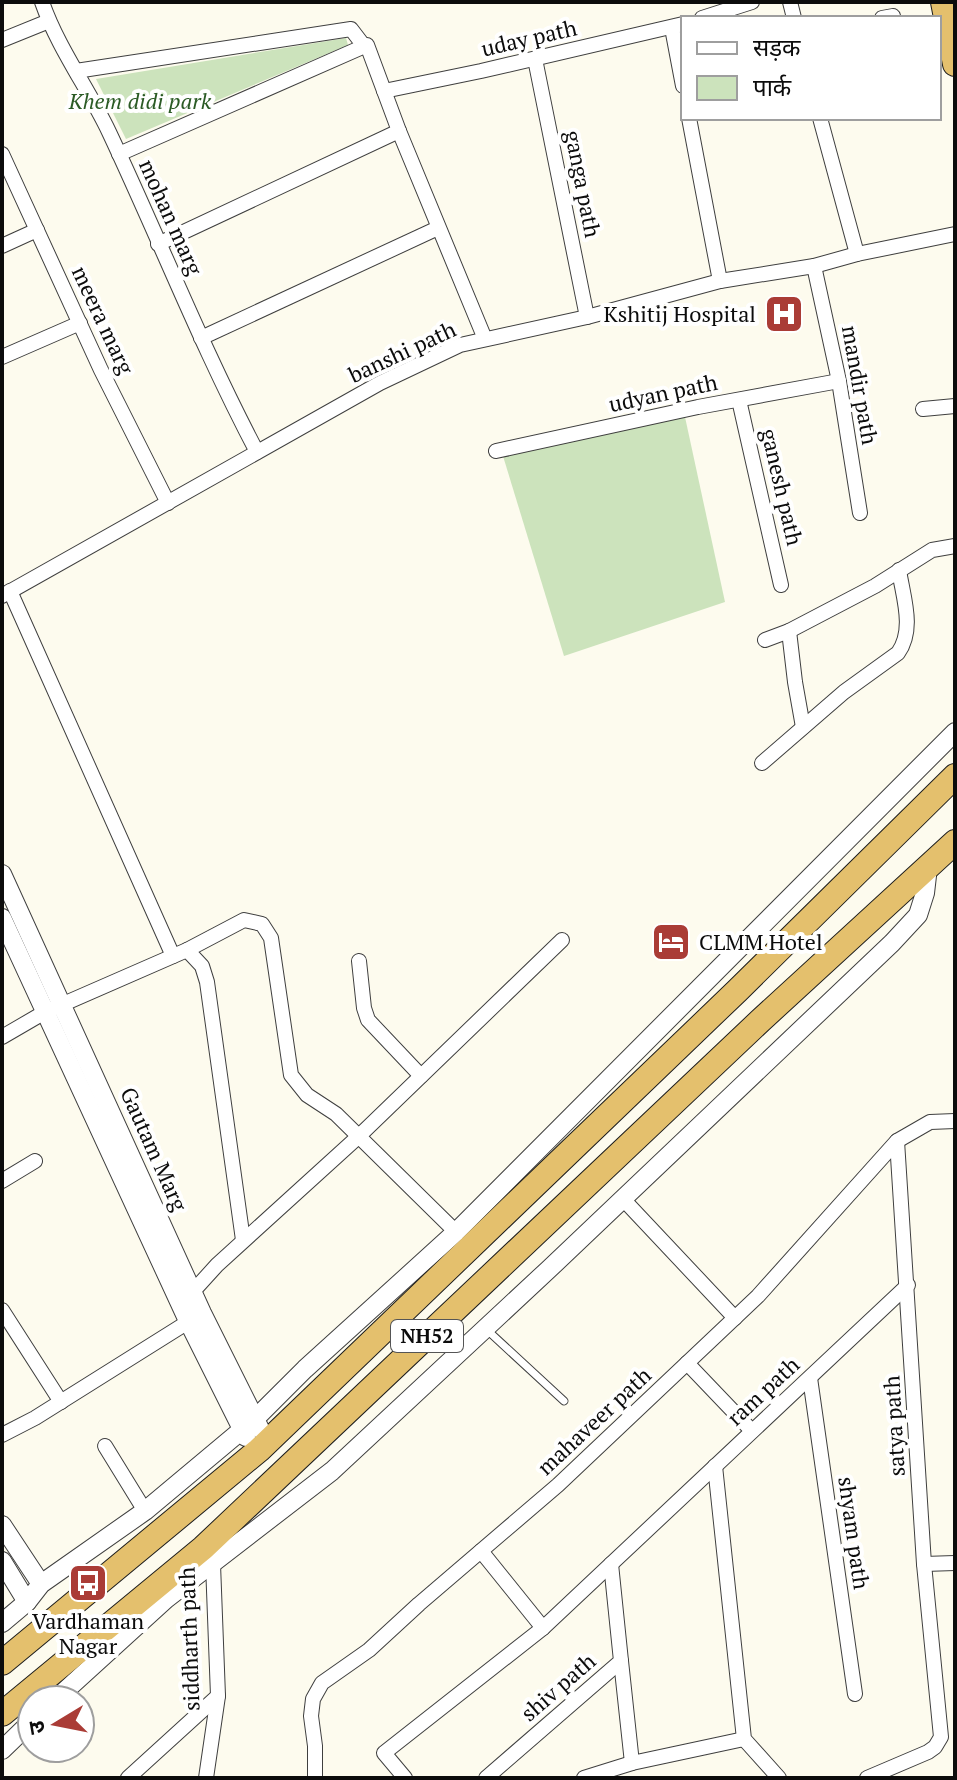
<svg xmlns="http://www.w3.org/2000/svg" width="957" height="1780" font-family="'PT Serif','Noto Sans Devanagari',serif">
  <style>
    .green { fill: #cce3bc }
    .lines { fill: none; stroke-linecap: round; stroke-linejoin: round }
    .service-casing { stroke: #3f3f3f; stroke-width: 9 }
    .minor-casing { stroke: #3f3f3f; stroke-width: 16 }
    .tertiary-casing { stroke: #3f3f3f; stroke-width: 20 }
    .trunk-casing { stroke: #1d1d1d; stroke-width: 26 }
    .service { stroke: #fff; stroke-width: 7 }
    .minor { stroke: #fff; stroke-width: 14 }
    .tertiary { stroke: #fff; stroke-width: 18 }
    .trunk { stroke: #e4c06d; stroke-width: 24 }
    .labels { text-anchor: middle; stroke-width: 8; stroke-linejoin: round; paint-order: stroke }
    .shield { fill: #fff; stroke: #555; stroke-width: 2 }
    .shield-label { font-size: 20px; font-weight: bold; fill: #0c0c0c }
    .street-label { font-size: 22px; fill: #0c0c0c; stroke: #fff }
    .park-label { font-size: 22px; font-style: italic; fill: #2b5b25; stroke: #fff }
    .poi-label { font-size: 22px; fill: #0c0c0c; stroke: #fff; text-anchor: end }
  </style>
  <rect width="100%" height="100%" fill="#fdfbee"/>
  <g class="green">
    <polygon points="346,38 348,45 126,139 96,79"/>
    <polygon points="685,417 725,602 564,656 503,456"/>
  </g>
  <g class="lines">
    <g class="service-casing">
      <polyline id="service" points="486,1329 564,1401"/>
    </g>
    <g class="minor-casing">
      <g id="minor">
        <path d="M42,2c16,46 46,86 67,130 50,106 93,216 148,320"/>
        <polyline points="790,2 794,18"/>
        <polyline points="702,18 752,2"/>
        <polyline points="882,18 893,16"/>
        <polyline points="672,28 683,86"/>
        <polyline points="2,40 49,21"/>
        <polyline points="535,59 587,317"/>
        <polyline points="76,71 351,29 364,46"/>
        <polyline points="384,91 481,71 683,24"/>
        <polyline points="689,118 720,281"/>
        <polyline points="820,118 857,254"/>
        <polyline points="2,154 101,370 168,503"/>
        <polyline points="119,154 367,45 399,131 485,339"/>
        <polyline points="158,244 399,131"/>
        <polyline points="2,246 37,230"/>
        <polyline points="814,266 839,381 860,513"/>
        <polyline points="201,338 438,228"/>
        <polyline points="2,357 80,323"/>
        <polyline points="739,400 781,585"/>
        <polyline points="923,409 955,406"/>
        <polyline points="496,451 698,407 839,381"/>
        <polyline points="10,591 173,956"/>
        <polyline points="2,596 380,383 460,345 587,317 720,281 814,266 857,254 955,234"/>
        <polyline points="789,631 795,682 803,727"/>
        <polyline points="765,640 789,631 875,586 932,550 955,546"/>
        <path d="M762,763l82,-71 54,-39c17,-24 5,-56 1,-83"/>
        <polyline points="187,950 202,966 207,982 243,1240"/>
        <polyline points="359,961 364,1008 368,1020 421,1076"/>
        <polyline points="2,1037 45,1012 187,950 244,920 262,924 271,938 291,1075 307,1095 336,1114 456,1232"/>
        <polyline points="2,1181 35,1161"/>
        <polyline points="623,1199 735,1318"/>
        <polyline points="187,1298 217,1265 359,1136 562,940"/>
        <polyline points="2,1310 61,1402"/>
        <polyline points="687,1363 752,1431"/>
        <polyline points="810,1378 855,1694"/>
        <polyline points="2,1435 35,1418 196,1317"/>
        <polyline points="105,1446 145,1511"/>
        <polyline points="715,1466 744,1739 779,1778"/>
        <polyline points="481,1551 543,1628"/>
        <polyline points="924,1564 955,1563"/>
        <polyline points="621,1661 632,1763 744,1739"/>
        <polyline points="128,1778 218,1696"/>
        <polyline points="206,1778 218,1696 213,1564 208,1557"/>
        <polyline points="315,1778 315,1746 311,1716 313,1699 322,1683 369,1650 419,1604 558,1485 758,1296 897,1141 930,1122 955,1121"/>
        <polyline points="405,1778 384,1753 543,1628 908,1285"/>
        <polyline points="486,1778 621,1661 611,1564"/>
        <polyline points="584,1778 632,1763"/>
        <polyline points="867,1778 928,1752 935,1747 941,1737 924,1564 897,1141"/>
      </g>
    </g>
    <g class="tertiary-casing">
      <g id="tertiary">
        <polyline points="2,874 202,1313 260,1429"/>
        <polyline points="2,918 189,1323 246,1437"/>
        <polyline points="2,1525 41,1584"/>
        <polyline points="2,1561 27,1602"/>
        <polyline points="2,1623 27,1602 41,1584 145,1511 255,1419 305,1369 456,1232 955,732"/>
        <polyline points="55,1700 166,1599 332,1471 548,1270 892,943 918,915 925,893 928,867"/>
        <polyline points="2,1750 32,1721"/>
      </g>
    </g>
    <g class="trunk-casing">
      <g id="trunk">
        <polyline points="943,2 955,64"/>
        <polyline points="2,1663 259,1450 737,991 955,776"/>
        <polyline points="2,1714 203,1548 761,1020 955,842"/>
      </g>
    </g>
    <use href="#service" class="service"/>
    <use href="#minor" class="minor"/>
    <use href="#tertiary" class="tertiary"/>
    <use href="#trunk" class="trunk"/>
  </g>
  <defs>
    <g id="hospital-square" transform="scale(2)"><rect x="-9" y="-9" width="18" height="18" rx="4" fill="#aa3c36" stroke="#fff"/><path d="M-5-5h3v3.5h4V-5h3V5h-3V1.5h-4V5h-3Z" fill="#fff"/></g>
    <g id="hotel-square" transform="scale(2)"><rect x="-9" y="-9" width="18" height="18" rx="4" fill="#aa3c36" stroke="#fff"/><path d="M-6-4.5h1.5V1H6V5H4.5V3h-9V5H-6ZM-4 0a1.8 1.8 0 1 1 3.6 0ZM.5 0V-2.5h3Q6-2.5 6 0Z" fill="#fff"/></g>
    <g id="bus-square" transform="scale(2)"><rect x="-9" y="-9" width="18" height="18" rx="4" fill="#aa3c36" stroke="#fff"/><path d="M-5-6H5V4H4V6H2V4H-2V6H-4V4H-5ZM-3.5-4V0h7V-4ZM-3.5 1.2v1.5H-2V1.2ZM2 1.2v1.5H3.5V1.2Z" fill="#fff"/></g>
  </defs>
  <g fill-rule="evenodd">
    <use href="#hospital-square" x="784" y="314"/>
    <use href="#hotel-square" x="671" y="942"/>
    <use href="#bus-square" x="88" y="1583"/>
  </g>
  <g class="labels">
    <rect class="shield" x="391" y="1320" width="72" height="32" rx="6"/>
    <g class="shield-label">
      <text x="427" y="1343">NH52</text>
    </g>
    <g class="street-label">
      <text transform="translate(529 38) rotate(-13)" y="8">uday path</text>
      <text transform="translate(583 184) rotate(79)" y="8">ganga path</text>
      <text transform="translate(171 217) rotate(66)" y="8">mohan marg</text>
      <text transform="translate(103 320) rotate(65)" y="8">meera marg</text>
      <text transform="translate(402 352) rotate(-25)" y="8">banshi path</text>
      <text transform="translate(860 385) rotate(80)" y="8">mandir path</text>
      <text transform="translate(663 393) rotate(-12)" y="8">udyan path</text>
      <text transform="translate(782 487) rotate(77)" y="8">ganesh path</text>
      <text transform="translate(154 1149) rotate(66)" y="8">Gautam Marg</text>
      <text transform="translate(763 1391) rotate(-43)" y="8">ram path</text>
      <text transform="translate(594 1421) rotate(-43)" y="8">mahaveer path</text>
      <text transform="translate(894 1426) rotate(-93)" y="8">satya path</text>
      <text transform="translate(854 1533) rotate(82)" y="8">shyam path</text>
      <text transform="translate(189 1639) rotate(-92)" y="8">siddharth path</text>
      <text transform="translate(558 1687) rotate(-41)" y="8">shiv path</text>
    </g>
    <g class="park-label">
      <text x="140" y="109">Khem didi park</text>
    </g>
    <g class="poi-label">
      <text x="756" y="322">Kshitij Hospital</text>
      <text x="699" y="950" text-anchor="start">CLMM Hotel</text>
      <text x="88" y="1629" text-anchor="middle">Vardhaman<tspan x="88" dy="25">Nagar</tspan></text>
    </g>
  </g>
  <rect width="957" height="1780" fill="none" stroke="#0c0c0c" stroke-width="8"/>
  <rect x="681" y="16" width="260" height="104" fill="#ffffff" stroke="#9e9e9e" stroke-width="2"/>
  <rect x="697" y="42" width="40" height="12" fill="#ffffff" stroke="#9e9e9e" stroke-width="2"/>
  <text x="753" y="56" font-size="24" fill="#0c0c0c">सड़क</text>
  <rect x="697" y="76" width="40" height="24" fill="#cce3bc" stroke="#9e9e9e" stroke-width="2"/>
  <text x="753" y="96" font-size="24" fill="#0c0c0c">पार्क</text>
  <g transform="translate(56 1724) rotate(260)"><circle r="38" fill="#ffffff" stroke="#9e9e9e" stroke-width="2"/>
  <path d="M0-6L14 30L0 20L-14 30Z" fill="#aa3c36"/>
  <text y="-12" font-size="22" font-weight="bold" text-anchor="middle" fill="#0c0c0c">उ</text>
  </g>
</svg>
